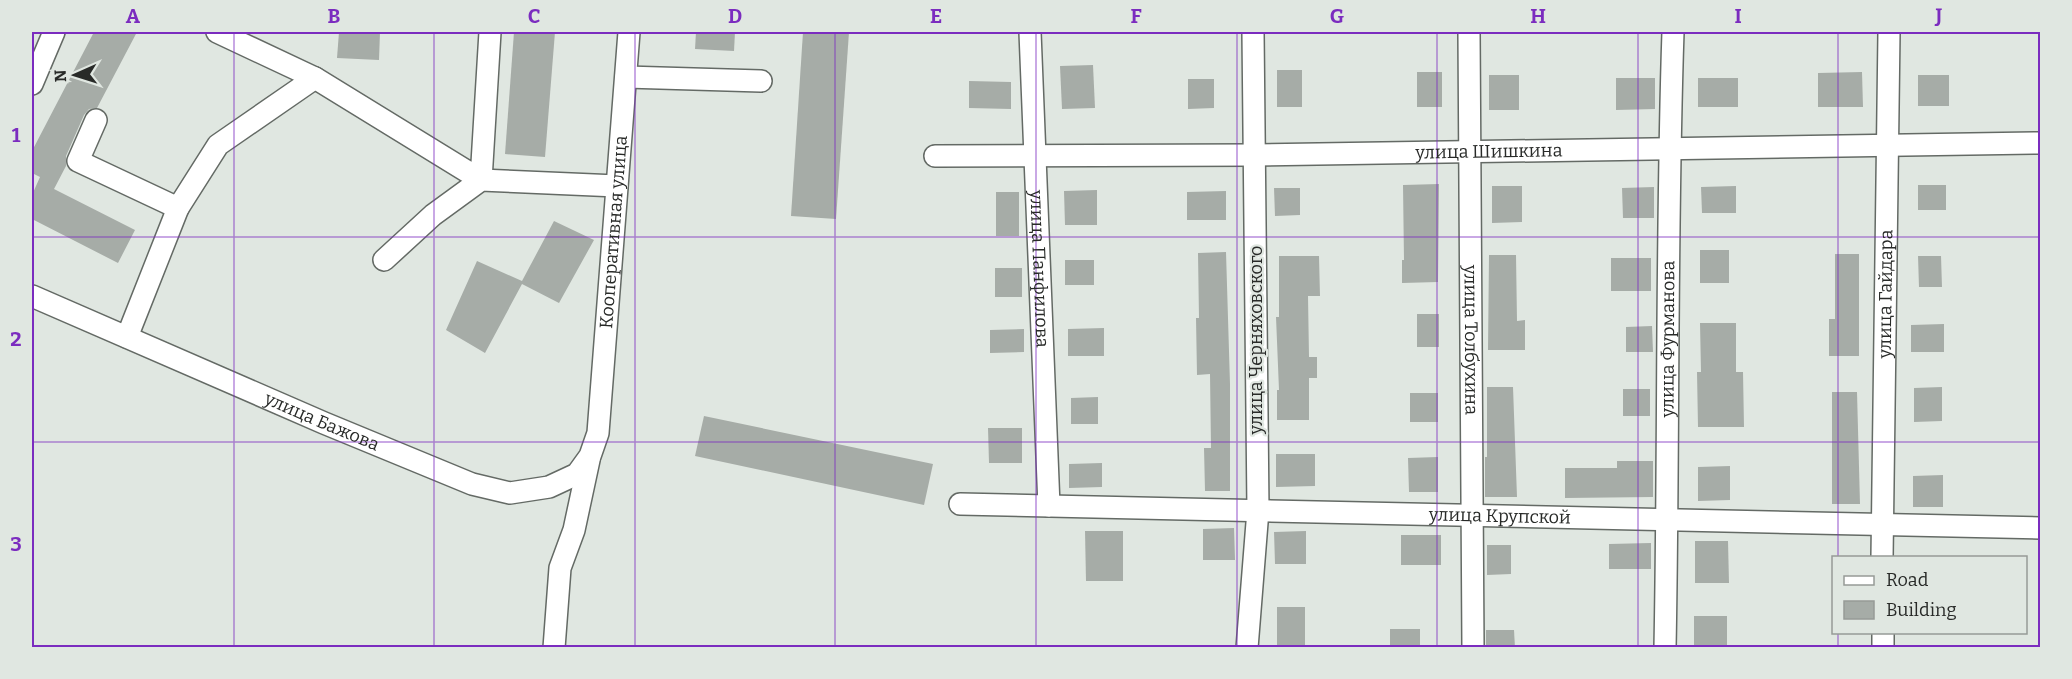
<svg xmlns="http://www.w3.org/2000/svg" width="2072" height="679" font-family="Bitter,serif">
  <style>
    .building { fill: #a6aca7 }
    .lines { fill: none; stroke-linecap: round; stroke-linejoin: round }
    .minor-casing { stroke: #646a65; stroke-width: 24 }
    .minor { stroke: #fff; stroke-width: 21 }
    .grid { fill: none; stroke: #7b2cbf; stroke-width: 1.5; stroke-opacity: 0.55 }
    .labels { text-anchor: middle; stroke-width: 4.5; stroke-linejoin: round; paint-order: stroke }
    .street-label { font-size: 18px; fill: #282a28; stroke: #e0e7e1 }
    .neatline { fill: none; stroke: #7b2cbf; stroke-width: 2 }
    .grid-label { font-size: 20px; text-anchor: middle; font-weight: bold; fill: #7b2cbf }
  </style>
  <rect width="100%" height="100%" fill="#e0e7e1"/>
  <g class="building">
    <polygon points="94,32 137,32 97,108 89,109 84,115 66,156 66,166 54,189 135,230 118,263 32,219 32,195 40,177 32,173 32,151"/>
    <polygon points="339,32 380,32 379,60 337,58"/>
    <polygon points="514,32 555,32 545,157 505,154"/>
    <polygon points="696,32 735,32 734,51 695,49"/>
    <polygon points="803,32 849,32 836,219 791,216"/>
    <polygon points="1093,65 1095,108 1062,109 1060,66"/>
    <rect x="1277" y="70" width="25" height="37"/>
    <rect x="1417" y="72" width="25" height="35"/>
    <polygon points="1862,72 1863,107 1818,107 1818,73"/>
    <rect x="1489" y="75" width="30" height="35"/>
    <rect x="1918" y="75" width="31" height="31"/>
    <polygon points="1616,78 1655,78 1655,109 1616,110"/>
    <rect x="1698" y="78" width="40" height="29"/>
    <polygon points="1188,79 1214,79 1214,108 1188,109"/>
    <polygon points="969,81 1011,82 1011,109 969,108"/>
    <polygon points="1439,184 1438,282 1402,283 1402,260 1404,260 1403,185"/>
    <rect x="1918" y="185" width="28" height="25"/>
    <polygon points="1492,186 1522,186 1522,222 1492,223"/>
    <polygon points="1736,186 1736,213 1702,213 1701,187"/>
    <polygon points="1654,187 1654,218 1623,218 1622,188"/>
    <polygon points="1274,188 1300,188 1300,215 1275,216"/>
    <polygon points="1097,190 1097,225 1065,225 1064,191"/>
    <polygon points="1226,191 1226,220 1187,220 1187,192"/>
    <rect x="996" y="192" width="23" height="44"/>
    <polygon points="554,221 594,240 559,303 522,284 485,353 446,330 477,261 522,281"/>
    <rect x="1700" y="250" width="29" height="33"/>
    <polygon points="1226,252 1230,384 1230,491 1205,491 1204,448 1211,448 1210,374 1197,375 1196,318 1199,318 1198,253"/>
    <polygon points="1835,254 1859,254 1859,356 1829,356 1829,319 1835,319"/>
    <polygon points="1489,255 1516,255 1517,321 1525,320 1525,350 1488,350"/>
    <polygon points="1279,256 1319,256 1320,296 1308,296 1309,357 1317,357 1317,378 1309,378 1309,420 1277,420 1277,390 1279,390 1276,317 1279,317"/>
    <polygon points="1918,256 1941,256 1942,287 1919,287"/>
    <rect x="1611" y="258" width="40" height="33"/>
    <rect x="1065" y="260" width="29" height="25"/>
    <rect x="995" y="268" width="27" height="29"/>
    <rect x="1417" y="314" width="22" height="33"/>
    <polygon points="1700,323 1736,323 1736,372 1743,372 1744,427 1698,427 1697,372 1701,372"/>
    <polygon points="1944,324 1944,352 1911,352 1911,325"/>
    <polygon points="1652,326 1653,352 1626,352 1626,327"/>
    <polygon points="1104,328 1104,356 1068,356 1068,329"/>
    <polygon points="1024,329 1024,352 990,353 990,330"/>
    <polygon points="1487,387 1513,387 1517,497 1485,497 1485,457 1487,457"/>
    <polygon points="1942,387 1942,421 1914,422 1914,388"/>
    <rect x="1623" y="389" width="27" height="27"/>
    <polygon points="1832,392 1857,392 1860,504 1832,504"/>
    <rect x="1410" y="393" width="28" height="29"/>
    <polygon points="1098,397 1098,424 1071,424 1071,398"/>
    <polygon points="704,416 933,464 924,505 695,456"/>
    <polygon points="988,428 1022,428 1022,463 989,463"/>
    <polygon points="1276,454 1315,454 1315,486 1276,487"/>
    <polygon points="1438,457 1438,492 1409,492 1408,458"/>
    <polygon points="1617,461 1653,461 1653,497 1565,498 1565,468 1617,468"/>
    <polygon points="1102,463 1102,487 1069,488 1069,464"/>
    <polygon points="1730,466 1730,500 1698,501 1698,467"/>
    <polygon points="1943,475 1943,507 1913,507 1913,476"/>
    <polygon points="1234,528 1235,560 1203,560 1203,529"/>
    <polygon points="1085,531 1123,531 1123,581 1086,581"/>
    <polygon points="1306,531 1306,564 1275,564 1274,532"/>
    <rect x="1401" y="535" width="40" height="30"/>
    <polygon points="1695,541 1728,541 1729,583 1695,583"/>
    <polygon points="1651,543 1651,569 1609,569 1609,544"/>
    <polygon points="1487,545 1511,545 1511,574 1487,575"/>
    <polygon points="1277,607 1305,607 1305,647 1277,648"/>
    <rect x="1694" y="616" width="33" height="32"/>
    <rect x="1390" y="629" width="30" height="19"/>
    <polygon points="1486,630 1514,630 1515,648 1486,648"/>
  </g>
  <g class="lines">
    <g class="minor-casing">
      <g id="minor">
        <polyline points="217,32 315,78"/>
        <path id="s1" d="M1030,32l19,474"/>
        <path id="s2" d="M1469,32l4,616"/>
        <polyline points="626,77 761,81"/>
        <polyline points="32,84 54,32"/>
        <polyline points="96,120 78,161 178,208 218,145 315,78 481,180 490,32"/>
        <path id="s3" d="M935,156l320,-1 785,-12"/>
        <polyline points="384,260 433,215 481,180 617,186"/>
        <path id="s4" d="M32,296l292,127 148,61 38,9 39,-6 28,-13 13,-18 8,-23 31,-401"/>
        <polyline points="127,337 178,208"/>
        <path id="s5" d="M960,504l1080,24"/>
        <path id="s6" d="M1882,558l7,-526"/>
        <polyline points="1883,632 1883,648"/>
        <polyline points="554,648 560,568 574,530 589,460"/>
        <polyline points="1247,648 1258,510 1253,32"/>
        <path id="s7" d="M1665,648c4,-206 1,-411 8,-616"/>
      </g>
    </g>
    <use href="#minor" class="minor"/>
  </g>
  <path class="grid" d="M234,32v616M434,32v616M635,32v616M835,32v616M1036,32v616M1237,32v616M1437,32v616M1638,32v616M1838,32v526M32,237h2008M32,442h2008M1838,632v16"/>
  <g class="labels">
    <g class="street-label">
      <text dy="6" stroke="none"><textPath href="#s3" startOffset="554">улица Шишкина</textPath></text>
      <text dy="6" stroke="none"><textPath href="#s4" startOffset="836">Кооперативная улица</textPath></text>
      <text dy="6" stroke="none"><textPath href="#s1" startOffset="237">улица Панфилова</textPath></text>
      <text dy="6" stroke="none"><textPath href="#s6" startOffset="264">улица Гайдара</textPath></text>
      <text dy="6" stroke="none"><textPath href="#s7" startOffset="309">улица Фурманова</textPath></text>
      <text transform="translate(1256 340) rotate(-90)" y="6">улица Черняховского</text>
      <text dy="6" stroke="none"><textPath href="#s2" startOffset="308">улица Толбухина</textPath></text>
      <text dy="6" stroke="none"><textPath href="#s4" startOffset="316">улица Бажова</textPath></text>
      <text dy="6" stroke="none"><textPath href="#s5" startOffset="540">улица Крупской</textPath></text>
    </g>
  </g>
  <rect width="2072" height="679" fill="none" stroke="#e0e7e1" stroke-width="66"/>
  <rect x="1832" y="556" width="195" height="78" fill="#e0e7e1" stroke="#969b97" stroke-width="1.5"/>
  <rect x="1844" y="576" width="30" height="9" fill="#ffffff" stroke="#969b97" stroke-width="1.5"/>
  <text x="1886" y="586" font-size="18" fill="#282a28">Road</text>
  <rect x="1844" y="601" width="30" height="18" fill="#a6aca7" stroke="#969b97" stroke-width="1.5"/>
  <text x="1886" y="616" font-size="18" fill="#282a28">Building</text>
  <g transform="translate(75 75) rotate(267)" stroke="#e0e7e1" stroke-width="4.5" paint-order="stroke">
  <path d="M0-4.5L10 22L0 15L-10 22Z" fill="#282a28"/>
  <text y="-9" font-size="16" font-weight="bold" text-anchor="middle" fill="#282a28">N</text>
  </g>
  <rect x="33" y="33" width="2006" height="613" class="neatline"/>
  <g class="grid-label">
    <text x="133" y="23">A</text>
    <text x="334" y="23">B</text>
    <text x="534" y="23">C</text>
    <text x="735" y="23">D</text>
    <text x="936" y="23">E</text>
    <text x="1136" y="23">F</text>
    <text x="1337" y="23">G</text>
    <text x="1538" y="23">H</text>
    <text x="1738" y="23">I</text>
    <text x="1939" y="23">J</text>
    <text x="16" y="142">1</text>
    <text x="16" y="346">2</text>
    <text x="16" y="551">3</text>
  </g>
</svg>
